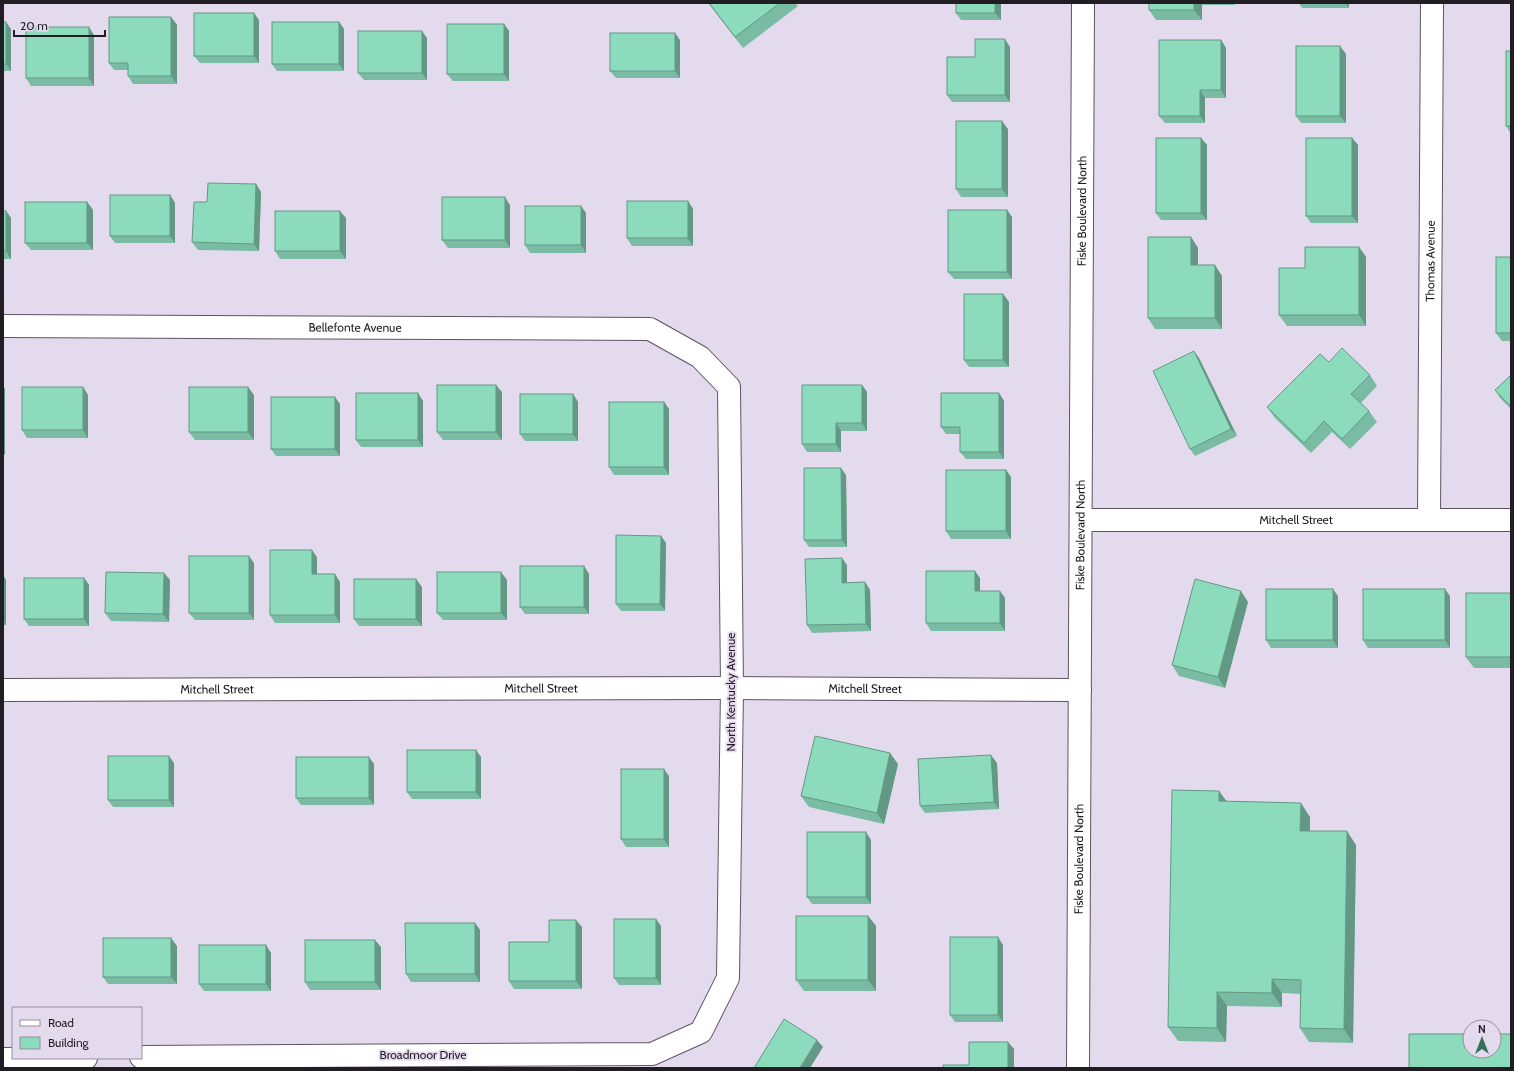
<svg xmlns="http://www.w3.org/2000/svg" width="1514" height="1071" font-family="Cabin,sans-serif">
  <style>
    .lines { fill: none; stroke-linecap: round; stroke-linejoin: round }
    .minor-casing { stroke: #5d5463; stroke-width: 24 }
    .tertiary-casing { stroke: #5d5463; stroke-width: 24 }
    .minor { stroke: #fff; stroke-width: 22 }
    .tertiary { stroke: #fff; stroke-width: 22 }
    .wall { fill: #79bca3 }
    .shaded-wall { fill: #639984 }
    .building { fill: #8ddbbd; stroke: #639984 }
    .labels { text-anchor: middle; stroke-width: 3.5; stroke-linejoin: round; paint-order: stroke }
    .street-label { font-size: 12px; fill: #201d23; stroke: #e4daed }
  </style>
  <rect width="100%" height="100%" fill="#e4daed"/>
  <g class="lines">
    <g class="minor-casing">
      <g id="minor">
        <path id="s1" d="M3,326l647,3 50,28 29,30 3,301 -4,290 -27,54 -49,22 -511,3"/>
        <path id="s2" d="M1081,520h430"/>
        <path id="s3" d="M1429,520l3,-517"/>
        <path id="s4" d="M3,690l729,-2 348,2"/>
        <polyline points="3,1059 86,1058"/>
      </g>
    </g>
    <g class="tertiary-casing">
      <g id="tertiary">
        <path id="s5" d="M1078,1068l5,-1065"/>
      </g>
    </g>
    <use href="#minor" class="minor"/>
    <use href="#tertiary" class="tertiary"/>
  </g>
  <g class="wall">
    <polygon points="708,3 795,3 798,6 743,48"/>
    <polygon points="1001,3 1001,20 961,20 956,13"/>
    <polygon points="1149,3 1235,3 1235,5 1202,5 1202,20 1156,20 1149,10"/>
    <polygon points="1299,3 1349,3 1349,8 1302,8"/>
    <polygon points="171,17 177,25 177,84 133,84 128,76 128,70 114,70 109,63"/>
    <polygon points="259,20 259,63 200,63 194,56"/>
    <polygon points="3,22 11,29 11,71 3,71"/>
    <polygon points="339,22 344,29 344,71 277,71 272,64"/>
    <polygon points="504,24 509,31 509,81 453,81 447,74"/>
    <polygon points="94,35 94,86 31,86 26,78"/>
    <polygon points="427,38 427,80 364,80 358,73"/>
    <polygon points="680,40 680,78 616,78 610,71"/>
    <polygon points="1221,40 1226,48 1226,98 1205,98 1205,123 1165,123 1159,116"/>
    <polygon points="1010,47 1010,102 952,102 947,95 975,57"/>
    <polygon points="1511,51 1511,134 1506,126"/>
    <polygon points="1346,54 1346,123 1301,123 1296,116"/>
    <polygon points="1008,129 1008,197 961,197 956,189"/>
    <polygon points="1201,138 1207,145 1207,220 1161,220 1156,213"/>
    <polygon points="1352,138 1358,145 1358,223 1311,223 1306,216"/>
    <polygon points="256,184 261,192 259,251 198,250 192,242 207,202"/>
    <polygon points="170,195 175,203 175,243 115,243 110,236"/>
    <polygon points="688,201 693,209 693,246 632,246 627,238"/>
    <polygon points="87,202 93,210 93,250 31,250 25,243"/>
    <polygon points="510,205 510,248 448,248 442,240"/>
    <polygon points="581,206 586,213 586,253 530,253 525,245"/>
    <polygon points="1007,210 1012,217 1012,279 954,279 948,272"/>
    <polygon points="3,211 6,211 11,218 11,259 3,259"/>
    <polygon points="346,218 346,259 280,259 275,251"/>
    <polygon points="1191,237 1198,248 1198,265 1222,276 1222,329 1155,329 1148,318"/>
    <polygon points="1359,247 1366,257 1366,326 1287,326 1279,315 1305,268"/>
    <polygon points="1511,257 1511,341 1502,341 1496,333"/>
    <polygon points="1003,294 1009,302 1009,367 969,367 964,360"/>
    <polygon points="1199,358 1237,436 1195,456 1190,449"/>
    <polygon points="1329,362 1370,375 1377,386 1361,403 1369,411 1377,422 1350,449 1332,432 1311,453 1275,418 1267,407"/>
    <polygon points="1511,375 1511,409 1500,398 1495,390"/>
    <polygon points="862,385 867,392 867,431 841,431 841,452 807,452 802,444"/>
    <polygon points="83,387 88,395 88,438 27,438 22,430"/>
    <polygon points="502,392 502,440 443,440 437,432"/>
    <polygon points="999,393 1004,401 1004,459 966,459 960,452 960,434 946,434 941,427"/>
    <polygon points="573,394 578,402 578,441 525,441 520,434"/>
    <polygon points="254,395 254,440 195,440 189,432"/>
    <polygon points="423,401 423,447 361,447 356,440"/>
    <polygon points="664,402 669,409 669,475 614,475 609,467"/>
    <polygon points="340,404 340,456 276,456 271,449"/>
    <polygon points="1006,470 1011,477 1011,539 951,539 946,531"/>
    <polygon points="846,475 847,547 809,547 804,540"/>
    <polygon points="661,536 666,543 665,611 621,611 616,604"/>
    <polygon points="317,557 317,574 340,582 340,623 275,623 270,615"/>
    <polygon points="254,563 254,620 195,620 189,613"/>
    <polygon points="847,565 847,583 865,582 870,590 871,631 812,633 807,625"/>
    <polygon points="164,573 170,580 169,622 111,621 105,613"/>
    <polygon points="589,574 589,614 525,614 520,607"/>
    <polygon points="3,575 6,580 6,625 3,625"/>
    <polygon points="84,578 89,585 89,626 29,626 24,619"/>
    <polygon points="980,578 980,591 1005,598 1005,631 931,631 926,623"/>
    <polygon points="507,580 507,620 443,620 437,613"/>
    <polygon points="422,587 422,626 359,626 354,619"/>
    <polygon points="1511,593 1511,668 1474,668 1466,657"/>
    <polygon points="1338,596 1338,648 1271,648 1266,640"/>
    <polygon points="1450,596 1450,648 1368,648 1363,640"/>
    <polygon points="1248,602 1225,688 1179,676 1172,665"/>
    <polygon points="481,757 481,799 412,799 407,792"/>
    <polygon points="174,763 174,807 113,807 108,800"/>
    <polygon points="997,763 999,809 925,813 920,806"/>
    <polygon points="374,764 374,805 301,805 296,798"/>
    <polygon points="898,764 884,824 809,807 801,796"/>
    <polygon points="669,776 669,847 626,847 621,839"/>
    <polygon points="1219,791 1227,802 1310,817 1310,831 1356,845 1353,1043 1309,1042 1300,1028 1300,994 1282,993 1282,1007 1227,1006 1226,1042 1178,1041 1168,1027"/>
    <polygon points="871,840 871,904 812,904 807,897"/>
    <polygon points="868,916 876,926 876,991 804,991 796,980"/>
    <polygon points="475,923 480,930 480,982 411,982 406,974"/>
    <polygon points="661,926 661,985 619,985 614,978"/>
    <polygon points="582,927 582,989 514,989 509,981 549,942"/>
    <polygon points="1003,945 1003,1022 955,1022 950,1015"/>
    <polygon points="177,946 177,984 108,984 103,977"/>
    <polygon points="381,947 381,990 310,990 305,982"/>
    <polygon points="271,953 271,991 204,991 199,984"/>
  </g>
  <g class="shaded-wall">
    <polygon points="995,3 1001,3 1001,20 995,13"/>
    <polygon points="1194,3 1201,3 1202,5 1202,20 1194,10"/>
    <polygon points="1346,3 1349,3 1349,8"/>
    <polygon points="254,13 259,20 259,63 254,56"/>
    <polygon points="171,17 177,25 177,84 171,76"/>
    <polygon points="6,22 11,29 11,71 6,64"/>
    <polygon points="339,22 344,29 344,71 339,64"/>
    <polygon points="504,24 509,31 509,81 504,74"/>
    <polygon points="89,27 94,35 94,86 89,78"/>
    <polygon points="422,31 427,38 427,80 422,73"/>
    <polygon points="675,33 680,40 680,78 675,71"/>
    <polygon points="1005,39 1010,47 1010,102 1005,95"/>
    <polygon points="1221,40 1226,48 1226,98 1221,90"/>
    <polygon points="1340,46 1346,54 1346,123 1340,116"/>
    <polygon points="1200,90 1205,98 1205,123 1200,116"/>
    <polygon points="1002,121 1008,129 1008,197 1002,189"/>
    <polygon points="1201,138 1207,145 1207,220 1201,213"/>
    <polygon points="1352,138 1358,145 1358,223 1352,216"/>
    <polygon points="256,184 261,192 259,251 254,244"/>
    <polygon points="170,195 175,203 175,243 170,236"/>
    <polygon points="505,197 510,205 510,248 505,240"/>
    <polygon points="688,201 693,209 693,246 688,238"/>
    <polygon points="87,202 93,210 93,250 87,243"/>
    <polygon points="581,206 586,213 586,253 581,245"/>
    <polygon points="1007,210 1012,217 1012,279 1007,272"/>
    <polygon points="6,211 11,218 11,259 6,251"/>
    <polygon points="340,211 346,218 346,259 340,251"/>
    <polygon points="1191,237 1198,248 1198,276 1191,265"/>
    <polygon points="1359,247 1366,257 1366,326 1359,315"/>
    <polygon points="1215,265 1222,276 1222,329 1215,318"/>
    <polygon points="1003,294 1009,302 1009,367 1003,360"/>
    <polygon points="1194,351 1199,358 1237,436 1231,429"/>
    <polygon points="496,385 502,392 502,440 496,432"/>
    <polygon points="862,385 867,392 867,431 862,423"/>
    <polygon points="3,386 5,389 5,455 3,453"/>
    <polygon points="83,387 88,395 88,438 83,430"/>
    <polygon points="248,387 254,395 254,440 248,432"/>
    <polygon points="418,393 423,401 423,447 418,440"/>
    <polygon points="999,393 1004,401 1004,459 999,452"/>
    <polygon points="573,394 578,402 578,441 573,434"/>
    <polygon points="335,397 340,404 340,456 335,449"/>
    <polygon points="664,402 669,409 669,475 664,467"/>
    <polygon points="836,423 841,431 841,452 836,444"/>
    <polygon points="841,468 846,475 847,547 842,540"/>
    <polygon points="1006,470 1011,477 1011,539 1006,531"/>
    <polygon points="661,536 666,543 665,611 660,604"/>
    <polygon points="312,550 317,557 317,582 312,574"/>
    <polygon points="249,556 254,563 254,620 249,613"/>
    <polygon points="842,558 847,565 847,590 842,583"/>
    <polygon points="584,566 589,574 589,614 584,607"/>
    <polygon points="975,571 980,578 980,598 975,591"/>
    <polygon points="501,572 507,580 507,620 501,613"/>
    <polygon points="164,573 170,580 169,622 163,614"/>
    <polygon points="335,574 340,582 340,623 335,615"/>
    <polygon points="3,575 6,580 6,625 3,620"/>
    <polygon points="84,578 89,585 89,626 84,619"/>
    <polygon points="416,579 422,587 422,626 416,619"/>
    <polygon points="865,582 870,590 871,631 866,624"/>
    <polygon points="1333,589 1338,596 1338,648 1333,640"/>
    <polygon points="1445,589 1450,596 1450,648 1445,640"/>
    <polygon points="1000,591 1005,598 1005,631 1000,623"/>
    <polygon points="1241,591 1248,602 1225,688 1218,677"/>
    <polygon points="476,750 481,757 481,799 476,792"/>
    <polygon points="890,753 898,764 884,824 877,813"/>
    <polygon points="991,755 997,763 999,809 994,802"/>
    <polygon points="169,756 174,763 174,807 169,800"/>
    <polygon points="369,757 374,764 374,805 369,798"/>
    <polygon points="664,769 669,776 669,847 664,839"/>
    <polygon points="1219,791 1229,805 1219,801"/>
    <polygon points="1301,803 1310,817 1310,845 1300,831"/>
    <polygon points="1347,831 1356,845 1353,1043 1344,1029"/>
    <polygon points="866,832 871,840 871,904 866,897"/>
    <polygon points="868,916 876,926 876,991 868,980"/>
    <polygon points="656,919 661,926 661,985 656,978"/>
    <polygon points="576,920 582,927 582,989 576,981"/>
    <polygon points="475,923 480,930 480,982 475,974"/>
    <polygon points="998,937 1003,945 1003,1022 998,1015"/>
    <polygon points="171,938 177,946 177,984 171,977"/>
    <polygon points="375,940 381,947 381,990 375,982"/>
    <polygon points="266,945 271,953 271,991 266,984"/>
    <polygon points="1272,979 1282,993 1282,1007 1272,993"/>
    <polygon points="1217,992 1227,1006 1226,1042 1217,1028"/>
    <polygon points="817,1040 823,1047 810,1068 800,1068"/>
    <polygon points="1008,1042 1014,1049 1014,1068 1008,1068"/>
  </g>
  <g class="building">
    <polygon points="709,3 780,3 735,37"/>
    <rect x="956" y="3" width="39" height="10"/>
    <rect x="1149" y="3" width="45" height="7"/>
    <rect x="194" y="13" width="60" height="43"/>
    <polygon points="109,17 171,17 171,76 128,76 128,63 109,63"/>
    <rect x="3" y="22" width="3" height="42"/>
    <rect x="272" y="22" width="67" height="42"/>
    <rect x="447" y="24" width="57" height="50"/>
    <rect x="26" y="27" width="63" height="51"/>
    <rect x="358" y="31" width="64" height="42"/>
    <rect x="610" y="33" width="65" height="38"/>
    <polygon points="975,39 1005,39 1005,95 947,95 947,57 975,57"/>
    <polygon points="1159,40 1221,40 1221,90 1200,90 1200,116 1159,116"/>
    <rect x="1296" y="46" width="44" height="70"/>
    <rect x="1506" y="51" width="5" height="75"/>
    <rect x="956" y="121" width="46" height="68"/>
    <rect x="1156" y="138" width="45" height="75"/>
    <rect x="1306" y="138" width="46" height="78"/>
    <polygon points="208,183 256,184 254,244 192,242 194,202 207,202"/>
    <rect x="110" y="195" width="60" height="41"/>
    <rect x="442" y="197" width="63" height="43"/>
    <rect x="627" y="201" width="61" height="37"/>
    <rect x="25" y="202" width="62" height="41"/>
    <rect x="525" y="206" width="56" height="39"/>
    <rect x="948" y="210" width="59" height="62"/>
    <rect x="3" y="211" width="3" height="40"/>
    <rect x="275" y="211" width="65" height="40"/>
    <polygon points="1148,237 1191,237 1191,265 1215,265 1215,318 1148,318"/>
    <polygon points="1305,247 1359,247 1359,315 1279,315 1279,268 1305,268"/>
    <rect x="1496" y="257" width="15" height="76"/>
    <rect x="964" y="294" width="39" height="66"/>
    <polygon points="1342,348 1370,375 1351,394 1369,411 1342,439 1324,421 1304,443 1267,407 1320,354 1329,362"/>
    <polygon points="1194,351 1231,429 1190,449 1153,371"/>
    <polygon points="1511,375 1511,407 1495,390"/>
    <rect x="437" y="385" width="59" height="47"/>
    <polygon points="802,385 862,385 862,423 836,423 836,444 802,444"/>
    <rect x="22" y="387" width="61" height="43"/>
    <rect x="189" y="387" width="59" height="45"/>
    <rect x="356" y="393" width="62" height="47"/>
    <polygon points="941,393 999,393 999,452 960,452 960,427 941,427"/>
    <rect x="520" y="394" width="53" height="40"/>
    <rect x="271" y="397" width="64" height="52"/>
    <rect x="609" y="402" width="55" height="65"/>
    <polygon points="804,468 841,468 842,540 804,540"/>
    <rect x="946" y="470" width="60" height="61"/>
    <polygon points="616,535 661,536 660,604 616,604"/>
    <polygon points="270,550 312,550 312,574 335,574 335,615 270,615"/>
    <rect x="189" y="556" width="60" height="57"/>
    <polygon points="842,558 842,583 865,582 866,624 807,625 805,559"/>
    <rect x="520" y="566" width="64" height="41"/>
    <polygon points="926,571 975,571 975,591 1000,591 1000,623 926,623"/>
    <polygon points="106,572 164,573 163,614 105,613"/>
    <rect x="437" y="572" width="64" height="41"/>
    <rect x="24" y="578" width="60" height="41"/>
    <rect x="354" y="579" width="62" height="40"/>
    <polygon points="1195,579 1241,591 1218,677 1172,665"/>
    <rect x="1266" y="589" width="67" height="51"/>
    <rect x="1363" y="589" width="82" height="51"/>
    <rect x="1466" y="593" width="45" height="64"/>
    <polygon points="815,736 890,753 877,813 801,796"/>
    <rect x="407" y="750" width="69" height="42"/>
    <polygon points="991,755 994,802 920,806 918,759"/>
    <rect x="108" y="756" width="61" height="44"/>
    <rect x="296" y="757" width="73" height="41"/>
    <rect x="621" y="769" width="43" height="70"/>
    <polygon points="1172,790 1219,791 1219,801 1301,803 1300,831 1347,831 1344,1029 1300,1028 1301,980 1272,979 1272,993 1217,992 1217,1028 1168,1027"/>
    <rect x="807" y="832" width="59" height="65"/>
    <rect x="796" y="916" width="72" height="64"/>
    <rect x="614" y="919" width="42" height="59"/>
    <polygon points="549,920 576,920 576,981 509,981 509,942 549,942"/>
    <polygon points="405,923 475,923 475,974 406,974"/>
    <rect x="950" y="937" width="48" height="78"/>
    <rect x="103" y="938" width="68" height="39"/>
    <rect x="305" y="940" width="70" height="42"/>
    <rect x="199" y="945" width="67" height="39"/>
    <polygon points="784,1019 817,1040 800,1068 754,1068"/>
    <polygon points="1409,1034 1470,1034 1470,1051 1494,1051 1494,1034 1511,1034 1511,1068 1409,1068"/>
    <polygon points="969,1042 1008,1042 1008,1068 943,1068 943,1065 969,1065"/>
  </g>
  <g class="labels">
    <g class="street-label">
      <text dy="4" stroke="none"><textPath href="#s5" startOffset="857">Fiske Boulevard North</textPath></text>
      <text dy="4" stroke="none"><textPath href="#s3" startOffset="259">Thomas Avenue</textPath></text>
      <text dy="4" stroke="none"><textPath href="#s1" startOffset="352">Bellefonte Avenue</textPath></text>
      <text dy="4" stroke="none"><textPath href="#s2" startOffset="215">Mitchell Street</textPath></text>
      <text dy="4" stroke="none"><textPath href="#s5" startOffset="533">Fiske Boulevard North</textPath></text>
      <text dy="4" stroke="none"><textPath href="#s4" startOffset="538">Mitchell Street</textPath></text>
      <text dy="4" stroke="none"><textPath href="#s4" startOffset="862">Mitchell Street</textPath></text>
      <text dy="4" stroke="none"><textPath href="#s4" startOffset="214">Mitchell Street</textPath></text>
      <text transform="translate(731 692) rotate(-90)" y="4">North Kentucky Avenue</text>
      <text dy="4" stroke="none"><textPath href="#s5" startOffset="209">Fiske Boulevard North</textPath></text>
      <text x="423" y="1059">Broadmoor Drive</text>
    </g>
  </g>
  <rect width="1514" height="1071" fill="none" stroke="#201d23" stroke-width="8"/>
  <rect x="12" y="1007" width="130" height="52" fill="#e4daed" stroke="#968e9c"/>
  <rect x="20" y="1020" width="20" height="6" fill="#ffffff" stroke="#968e9c"/>
  <text x="48" y="1027" font-size="12" fill="#201d23">Road</text>
  <rect x="20" y="1037" width="20" height="12" fill="#8ddbbd" stroke="#968e9c"/>
  <text x="48" y="1047" font-size="12" fill="#201d23">Building</text>
  <g transform="translate(1482 1039)"><circle r="19" fill="#e4daed" stroke="#968e9c"/>
  <path d="M0-3L7 15L0 10L-7 15Z" fill="#34705a"/>
  <text y="-6" font-size="11" font-weight="bold" text-anchor="middle" fill="#201d23">N</text>
  </g>
  <path d="M14 30v6h91v-6" fill="none" stroke="#201d23" stroke-width="2"/>
  <text x="20" y="30" font-size="12" fill="#201d23" stroke="#e4daed" stroke-width="3" paint-order="stroke">20 m</text>
</svg>
